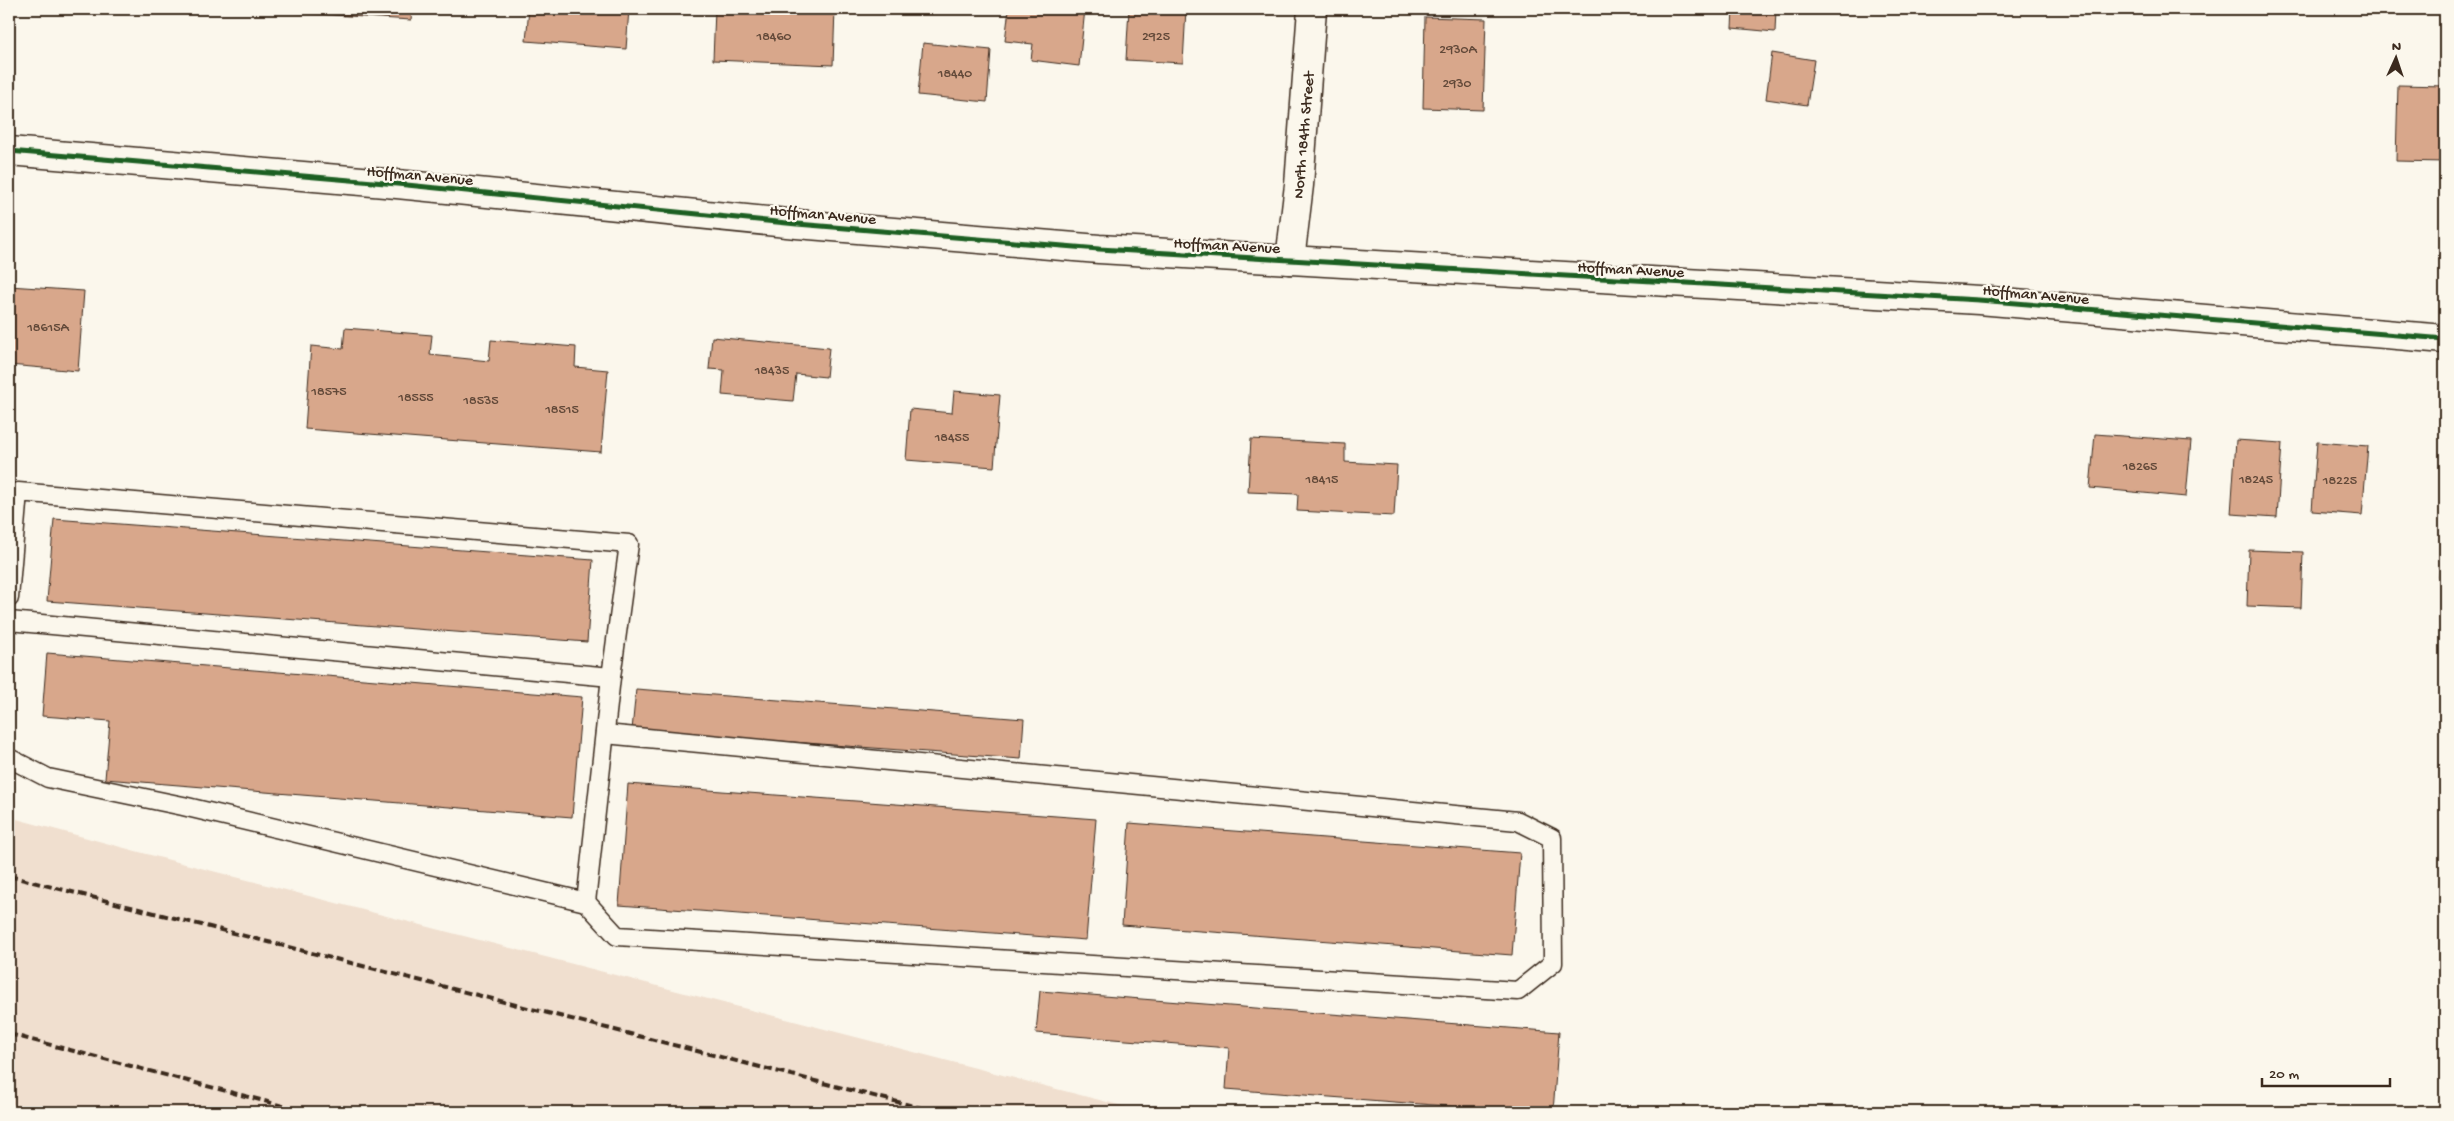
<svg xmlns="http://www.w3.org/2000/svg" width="2454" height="1121" font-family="'Gochi Hand',sans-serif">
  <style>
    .built { fill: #f0dfcf }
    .building { fill: #d8a78b; stroke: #3b2a1e }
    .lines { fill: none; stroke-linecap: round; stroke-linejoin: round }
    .service-casing { stroke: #3b2a1e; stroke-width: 21 }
    .minor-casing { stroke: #3b2a1e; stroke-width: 31 }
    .service { stroke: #fbf7ec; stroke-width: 18 }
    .minor { stroke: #fbf7ec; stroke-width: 28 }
    .rail { stroke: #3b2a1e; stroke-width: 4; stroke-dasharray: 8 4; stroke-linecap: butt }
    .cycleway-casing { stroke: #fbf7ec; stroke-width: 8 }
    .cycleway { stroke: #1b5e20; stroke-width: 5 }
    .labels { text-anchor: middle; stroke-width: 4.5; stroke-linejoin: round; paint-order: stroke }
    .number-label { font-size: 14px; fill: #624939 }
    .street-label { font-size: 16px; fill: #3b2a1e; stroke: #fbf7ec }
  </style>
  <rect width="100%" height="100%" fill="#fbf7ec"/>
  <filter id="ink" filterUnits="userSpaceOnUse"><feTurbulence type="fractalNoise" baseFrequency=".02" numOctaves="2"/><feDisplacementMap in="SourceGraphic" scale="10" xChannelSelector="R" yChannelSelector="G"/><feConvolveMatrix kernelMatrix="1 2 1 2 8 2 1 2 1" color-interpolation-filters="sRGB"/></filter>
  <g filter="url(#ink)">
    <polygon class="built" points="9,817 158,857 1146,1112 40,1112 9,1103"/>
    <g class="building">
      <polygon points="286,9 412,9 411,20 286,12"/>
      <polygon points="529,9 629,9 626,49 526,41"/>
      <polygon points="715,9 835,9 833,65 713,60"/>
      <polygon points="1009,9 1085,9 1079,66 1031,60 1033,44 1005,41"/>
      <polygon points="1129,9 1186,9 1183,63 1126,60"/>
      <polygon points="1733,9 1776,9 1775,32 1732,28"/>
      <polygon points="2418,9 2445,9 2445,13 2418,11"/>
      <polygon points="1425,17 1486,19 1483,110 1423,108"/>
      <polygon points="923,43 991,50 987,102 918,95"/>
      <polygon points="1772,53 1814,60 1807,105 1766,99"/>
      <polygon points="2398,85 2445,86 2445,162 2396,161"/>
      <polygon points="9,286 84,291 78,371 9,365"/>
      <polygon points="345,328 432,335 430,355 489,361 491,340 576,347 575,367 608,370 601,452 305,429 311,346 343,349"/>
      <polygon points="712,337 829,348 826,377 796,374 793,401 722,395 724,370 709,369"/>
      <polygon points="954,391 1000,395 994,467 906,460 910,409 952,413"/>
      <polygon points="2095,434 2191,441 2186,497 2090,488"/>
      <polygon points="1251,439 1345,444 1345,462 1397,465 1394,516 1297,511 1298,494 1248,492"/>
      <polygon points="2236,440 2282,443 2277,517 2231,514"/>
      <polygon points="2317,442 2368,446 2362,515 2312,511"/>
      <polygon points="54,519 593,560 587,642 47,601"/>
      <polygon points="2443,528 2445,528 2445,578 2439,577"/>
      <polygon points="2249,550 2303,552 2301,608 2247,606"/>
      <polygon points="47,653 582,697 572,817 105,779 110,721 42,716"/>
      <polygon points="636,689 1024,719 1021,759 632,730"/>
      <polygon points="628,784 1096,819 1086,940 619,905"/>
      <polygon points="1129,823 1520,853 1512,955 1122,925"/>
      <polygon points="1040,991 1559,1032 1553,1112 1524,1112 1226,1089 1229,1048 1036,1033"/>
    </g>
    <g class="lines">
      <g class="service-casing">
        <g id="service">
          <polyline points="9,598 18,492 629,544 611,677 586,902 183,806 48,778 9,758"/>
          <polyline points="9,621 611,677"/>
          <polyline points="586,902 617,936 1518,991 1553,963 1552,838 1518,821 605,734"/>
        </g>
      </g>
      <g class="minor-casing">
        <g id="minor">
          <polyline points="9,151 397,184 797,224 1099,249 1979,300 2445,339"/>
          <polyline points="1290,260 1299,185 1312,9"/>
        </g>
      </g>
      <use href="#service" class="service"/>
      <use href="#minor" class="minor"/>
      <g class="rail">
        <polyline points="9,876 937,1112"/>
        <polyline points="9,1034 306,1112"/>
      </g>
      <g class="cycleway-casing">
        <polyline id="cycleway" points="9,151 397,184 797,224 1099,249 1979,300 2445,339"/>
      </g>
      <use href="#cycleway" class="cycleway"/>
    </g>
  </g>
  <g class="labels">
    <g class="number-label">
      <text x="774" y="40">18460</text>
      <text x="1156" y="40">2925</text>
      <text x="1458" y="53">2930A</text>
      <text x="955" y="77">18440</text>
      <text x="1457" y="87">2930</text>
      <text x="48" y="331">18615A</text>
      <text x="772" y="374">18435</text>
      <text x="329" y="395">18575</text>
      <text x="416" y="401">18555</text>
      <text x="481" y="404">18535</text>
      <text x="562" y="413">18515</text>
      <text x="952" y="441">18455</text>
      <text x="2140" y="470">18265</text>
      <text x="1322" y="483">18415</text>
      <text x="2256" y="483">18245</text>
      <text x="2340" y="484">18225</text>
    </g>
    <g class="street-label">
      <text transform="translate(1302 135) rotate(-85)" y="6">North 184th Street</text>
      <text transform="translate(420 174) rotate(5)" y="6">Hoffman Avenue</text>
      <text transform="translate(823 213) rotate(5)" y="6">Hoffman Avenue</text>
      <text transform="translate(1227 244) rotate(3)" y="6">Hoffman Avenue</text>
      <text transform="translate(1631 268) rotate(3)" y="6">Hoffman Avenue</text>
      <text transform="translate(2036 293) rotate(5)" y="6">Hoffman Avenue</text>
    </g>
  </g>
  <rect width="2454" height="1121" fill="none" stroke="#fbf7ec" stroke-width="30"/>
  <rect x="15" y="15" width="2424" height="1091" fill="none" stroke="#3b2a1e" stroke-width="2" filter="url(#ink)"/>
  <g transform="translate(2396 58) rotate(3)" stroke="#fbf7ec" stroke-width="4" paint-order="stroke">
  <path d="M0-4L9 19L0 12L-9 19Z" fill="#3b2a1e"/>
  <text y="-8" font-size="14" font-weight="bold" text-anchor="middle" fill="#3b2a1e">N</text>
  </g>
  <path d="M2262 1078v8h128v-8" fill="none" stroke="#3b2a1e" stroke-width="2.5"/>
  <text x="2269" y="1078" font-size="15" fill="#3b2a1e" stroke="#fbf7ec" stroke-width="4" paint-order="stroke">20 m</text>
</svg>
